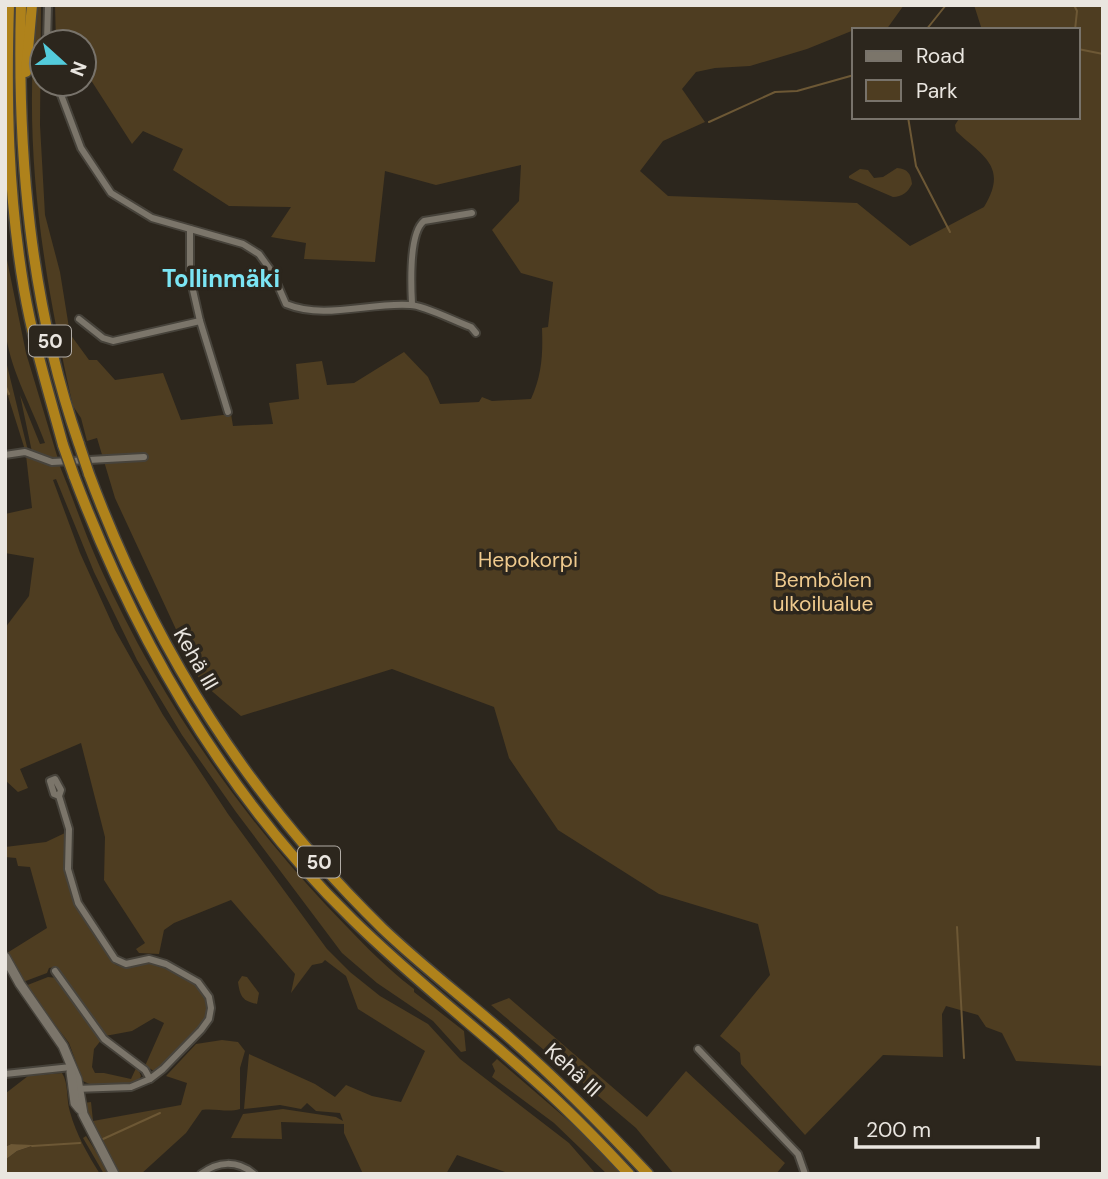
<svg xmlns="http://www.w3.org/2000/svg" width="1108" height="1179" font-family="'DM Sans',sans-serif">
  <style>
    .green { fill: #4e3d21 }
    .water { fill: #6d5835 }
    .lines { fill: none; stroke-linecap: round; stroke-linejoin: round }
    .stream { stroke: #6d5835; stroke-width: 2 }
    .minor-casing { stroke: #47433b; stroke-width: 10 }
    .secondary-casing { stroke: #47433b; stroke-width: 12 }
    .trunk-casing { stroke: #47433b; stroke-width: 13 }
    .minor { stroke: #7b756a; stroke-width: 6 }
    .secondary { stroke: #7b756a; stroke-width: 9 }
    .trunk { stroke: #af821b; stroke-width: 10 }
    .trunk-bridge-casing { stroke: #47433b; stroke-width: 13; stroke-linecap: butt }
    .trunk-bridge { stroke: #af821b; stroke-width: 10 }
    .labels { text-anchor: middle; stroke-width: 7; stroke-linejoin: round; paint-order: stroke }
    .shield { fill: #2c261d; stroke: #b1aca6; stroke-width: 2 }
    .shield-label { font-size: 19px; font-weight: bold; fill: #eae6e0 }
    .park-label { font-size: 21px; fill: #efca8e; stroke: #2c261d }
    .street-label { font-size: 21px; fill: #eae6e0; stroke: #2c261d }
    .quarter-label { font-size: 24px; font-weight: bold; fill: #7be5f4; stroke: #2c261d }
  </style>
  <rect width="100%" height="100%" fill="#2c261d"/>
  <g class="green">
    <path d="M37,5h4l-1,120 5,90 15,57 10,62 19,26h8l18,20 48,-7 18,47 50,-6 2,12 40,-2 -4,-21 30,-4 -3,-35 26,-3 5,24 27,-2 50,-31 24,25 12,27 39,-2 3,-5 10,4 39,-2c11,-24 12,-45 11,-71l6,-1 5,-45 -32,-9 -29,-43 27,-29 2,-36 -85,20 -51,-14 -10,91 -71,-3 2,-16 -35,-6 20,-30 -62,-1 -56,-36 10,-21 -40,-18 -11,13 -45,-70 -3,-1v-31h-28l-1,-37h849l-18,25h-32l-47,19 -57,17 -35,2 -19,4 -14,17 23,33 -42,19 -23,30 28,25 189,7 53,43 74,-39c25,-41 -2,-51 -28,-76l-1,-6 5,-8h118v-87h-96l-8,-25h129v1061l-87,-5 -14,-28 -16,-6 -8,-12 -32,-9 -4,8 1,43 -60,-2 -78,80 -64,-71 -1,-11 -20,-17 50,-61 -12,-51 -99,-30 -101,-64 -49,-72 -15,-51 -102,-38 -151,47 -41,-35 -85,-183 -18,-60 -10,3 -6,-23 -8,-12c-31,-137 -51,-260 -36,-401z"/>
    <path d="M897,168c11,1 14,6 15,16 -4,8 -10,13 -19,13l-44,-19v-2l11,-7 8,1 6,8 9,-1z"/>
    <path d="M5,250l21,103 32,106h-7l-19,-7 -12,-57 20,49 5,-1c-13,-36 -33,-69 -39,-107 -5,-26 -1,-59 -1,-86z"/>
    <polygon points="5,357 28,451 25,450 8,396 5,392"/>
    <path d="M26,455l33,9c14,34 26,70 41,103 56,124 133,239 226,338 28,29 56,60 88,84v3l50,39 2,20 -5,1 -28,-31 -56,-38 -35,-30 -106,-141 -54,-77 -45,-75 -43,-88 -38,-93 -3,1 27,73 35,77 48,85 65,99 99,135 23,23 30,24 48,28 32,35 109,84 27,31h-85l-54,-19 -11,19h-83l-19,-41v-9l-63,-2 1,17 -51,-1 12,-24 40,-5 53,8 7,4 -3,-8 -24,-2 -9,-8 -6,6 -21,-4 -36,4 5,-55 66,30 20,13 11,-12 26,11 29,6 24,-51 -67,-42 -12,-33 -21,-16 -3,3 -10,2 -21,28 4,-19 -64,-74 -57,23 -10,7 -5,24 -20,-1 -3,-4 9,-6 -41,-63 1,-43 -24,-94 -61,26 8,19 -10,4 -13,-12v-152l24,-32 5,-38 -29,-5v-39l27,-6z"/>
    <path d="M65,833v34l10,38 41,60c13,5 25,-6 38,-3 9,3 20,10 29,15 56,31 1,67 -27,95l-11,-6 19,-43 -10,-5 -22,13 -27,5 -50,-69 -6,1 -2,5 -24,9 -16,-29 40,-25 -17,-61 -12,-1 -2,-8 -11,-1v-10l41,-5z"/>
    <path d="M242,976l5,1 12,16 -2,11c-15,-3 -17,-8 -19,-22z"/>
    <path d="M48,977l9,1 45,61 -8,10 -2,18 3,6h9l27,6 6,-13 4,10 -3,6c-16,5 -42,7 -55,-1l-14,-38 -44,-57z"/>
    <polygon points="509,998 647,1117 686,1071 785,1163 776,1174 674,1174 636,1128 491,1005"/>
    <path d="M222,1040l16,2 7,9 -5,17v41c-12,4 -25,-1 -38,1l-16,23 -45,41h-24l-25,-46 -8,-25 7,-1 2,19 88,-16 6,-22 -21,-7 30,-32z"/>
    <polygon points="497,1059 577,1128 621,1174 607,1174 554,1123 492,1077 495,1071 492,1064"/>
    <path d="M62,1073c7,11 4,26 8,39 6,22 18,43 30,62h-95v-14l12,-9 15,-5 -21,-2 -6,3 1,-54 22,-17z"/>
    <polygon points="86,1136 110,1174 104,1174 83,1138"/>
  </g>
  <polygon class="water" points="11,1144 32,1145 32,1146 17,1151 5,1160 5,1147"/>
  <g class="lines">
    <g class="stream">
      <polyline points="1074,5 1077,11 1075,30"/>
      <polyline points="926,30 946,5"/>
      <polyline points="1078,49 1103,54"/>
      <polyline points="908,117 916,166 950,232"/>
      <polyline points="709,122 775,92 797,91 854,75"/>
      <polyline points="5,385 9,394"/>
      <polyline points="957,927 964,1058"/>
      <polyline points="103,1139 160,1113"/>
      <polyline points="32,1146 80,1143"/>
    </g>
    <g class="minor-casing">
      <g id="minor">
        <polyline points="47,42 48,5"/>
        <path d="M57,84l24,64 30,45 41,25 91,26 16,10 13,18 14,32c39,16 84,-2 124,1 14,0 46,17 61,22l5,6"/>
        <polyline points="190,229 190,277 200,321 228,412"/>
        <path d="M412,304c-1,-19 -3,-71 12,-83l48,-8"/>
        <polyline points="79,319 103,338 113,341 200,321"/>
        <polyline points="5,455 25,452 52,462 144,457"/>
        <polyline points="59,796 54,794 50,781 55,779 61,790 59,796 69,829 68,869 78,903 115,959 126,964 149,959 166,964 198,982 209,997 211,1008 209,1019 201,1030 163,1069 150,1079 131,1087 75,1089"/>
        <polyline points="55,971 104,1039 145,1070 150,1079"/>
        <polyline points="698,1049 798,1154 805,1174"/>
        <polyline points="5,1074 71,1067"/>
        <path d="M201,1174c17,-13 36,-14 53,0"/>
      </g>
    </g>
    <g class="secondary-casing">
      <g id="secondary">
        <polyline points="5,957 20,984 63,1046 77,1079 83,1114 114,1174"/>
        <polyline points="71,1072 75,1103 80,1109"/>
      </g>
    </g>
    <g class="trunk-casing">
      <g id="trunk">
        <path d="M9,5c-3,96 -1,189 15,284 9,53 25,104 39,156"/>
        <path d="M21,5c-4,149 9,298 58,439"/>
        <polyline points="26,72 32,5"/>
        <path d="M89,474c66,177 159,323 294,455 41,39 86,73 129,111 48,42 92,87 136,134"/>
        <path d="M74,476c62,164 152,320 279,444 63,62 133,115 198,175 27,25 53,52 78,79"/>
      </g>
    </g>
    <use href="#minor" class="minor"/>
    <use href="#secondary" class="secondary"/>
    <use href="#trunk" class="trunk"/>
    <g class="trunk-bridge-casing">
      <g id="trunk-bridge">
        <polyline points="79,444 89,474"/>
        <polyline points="63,445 74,476"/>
      </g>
    </g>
    <use href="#trunk-bridge" class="trunk-bridge"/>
  </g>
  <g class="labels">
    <g class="shield">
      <rect x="29" y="325.5" width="42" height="31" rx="5"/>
      <rect x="298" y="846.5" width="42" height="31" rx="5"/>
    </g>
    <g class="shield-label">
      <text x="50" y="348">50</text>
      <text x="319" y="869">50</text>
    </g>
    <g class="park-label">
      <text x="528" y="567">Hepokorpi</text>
      <text x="823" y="587">Bembölen<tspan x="823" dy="24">ulkoilualue</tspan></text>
    </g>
    <g class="street-label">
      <text transform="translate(196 659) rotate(60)" y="7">Kehä III</text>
      <text transform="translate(573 1070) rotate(43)" y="7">Kehä III</text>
    </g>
    <g class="quarter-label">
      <text x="221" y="287">Tollinmäki</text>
    </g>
  </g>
  <rect width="1108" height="1179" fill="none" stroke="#eae6e0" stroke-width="14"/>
  <rect x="852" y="28" width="228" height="91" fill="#2c261d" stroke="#78736b" stroke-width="2"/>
  <rect x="866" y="51" width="35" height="10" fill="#7b756a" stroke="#78736b" stroke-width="2"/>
  <text x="916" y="63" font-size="21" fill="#eae6e0">Road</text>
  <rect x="866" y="80" width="35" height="21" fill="#4e3d21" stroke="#78736b" stroke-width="2"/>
  <text x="916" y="98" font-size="21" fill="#eae6e0">Park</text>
  <g transform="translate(63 63) rotate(111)"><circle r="33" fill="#2c261d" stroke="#78736b" stroke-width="2"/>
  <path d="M0-5L12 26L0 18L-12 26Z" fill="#53cbdb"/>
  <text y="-10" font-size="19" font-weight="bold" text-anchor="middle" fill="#eae6e0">N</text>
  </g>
  <path d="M856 1137v10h182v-10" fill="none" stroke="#eae6e0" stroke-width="3.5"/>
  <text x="866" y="1137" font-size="21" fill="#eae6e0" stroke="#2c261d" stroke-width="5" paint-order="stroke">200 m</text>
</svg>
